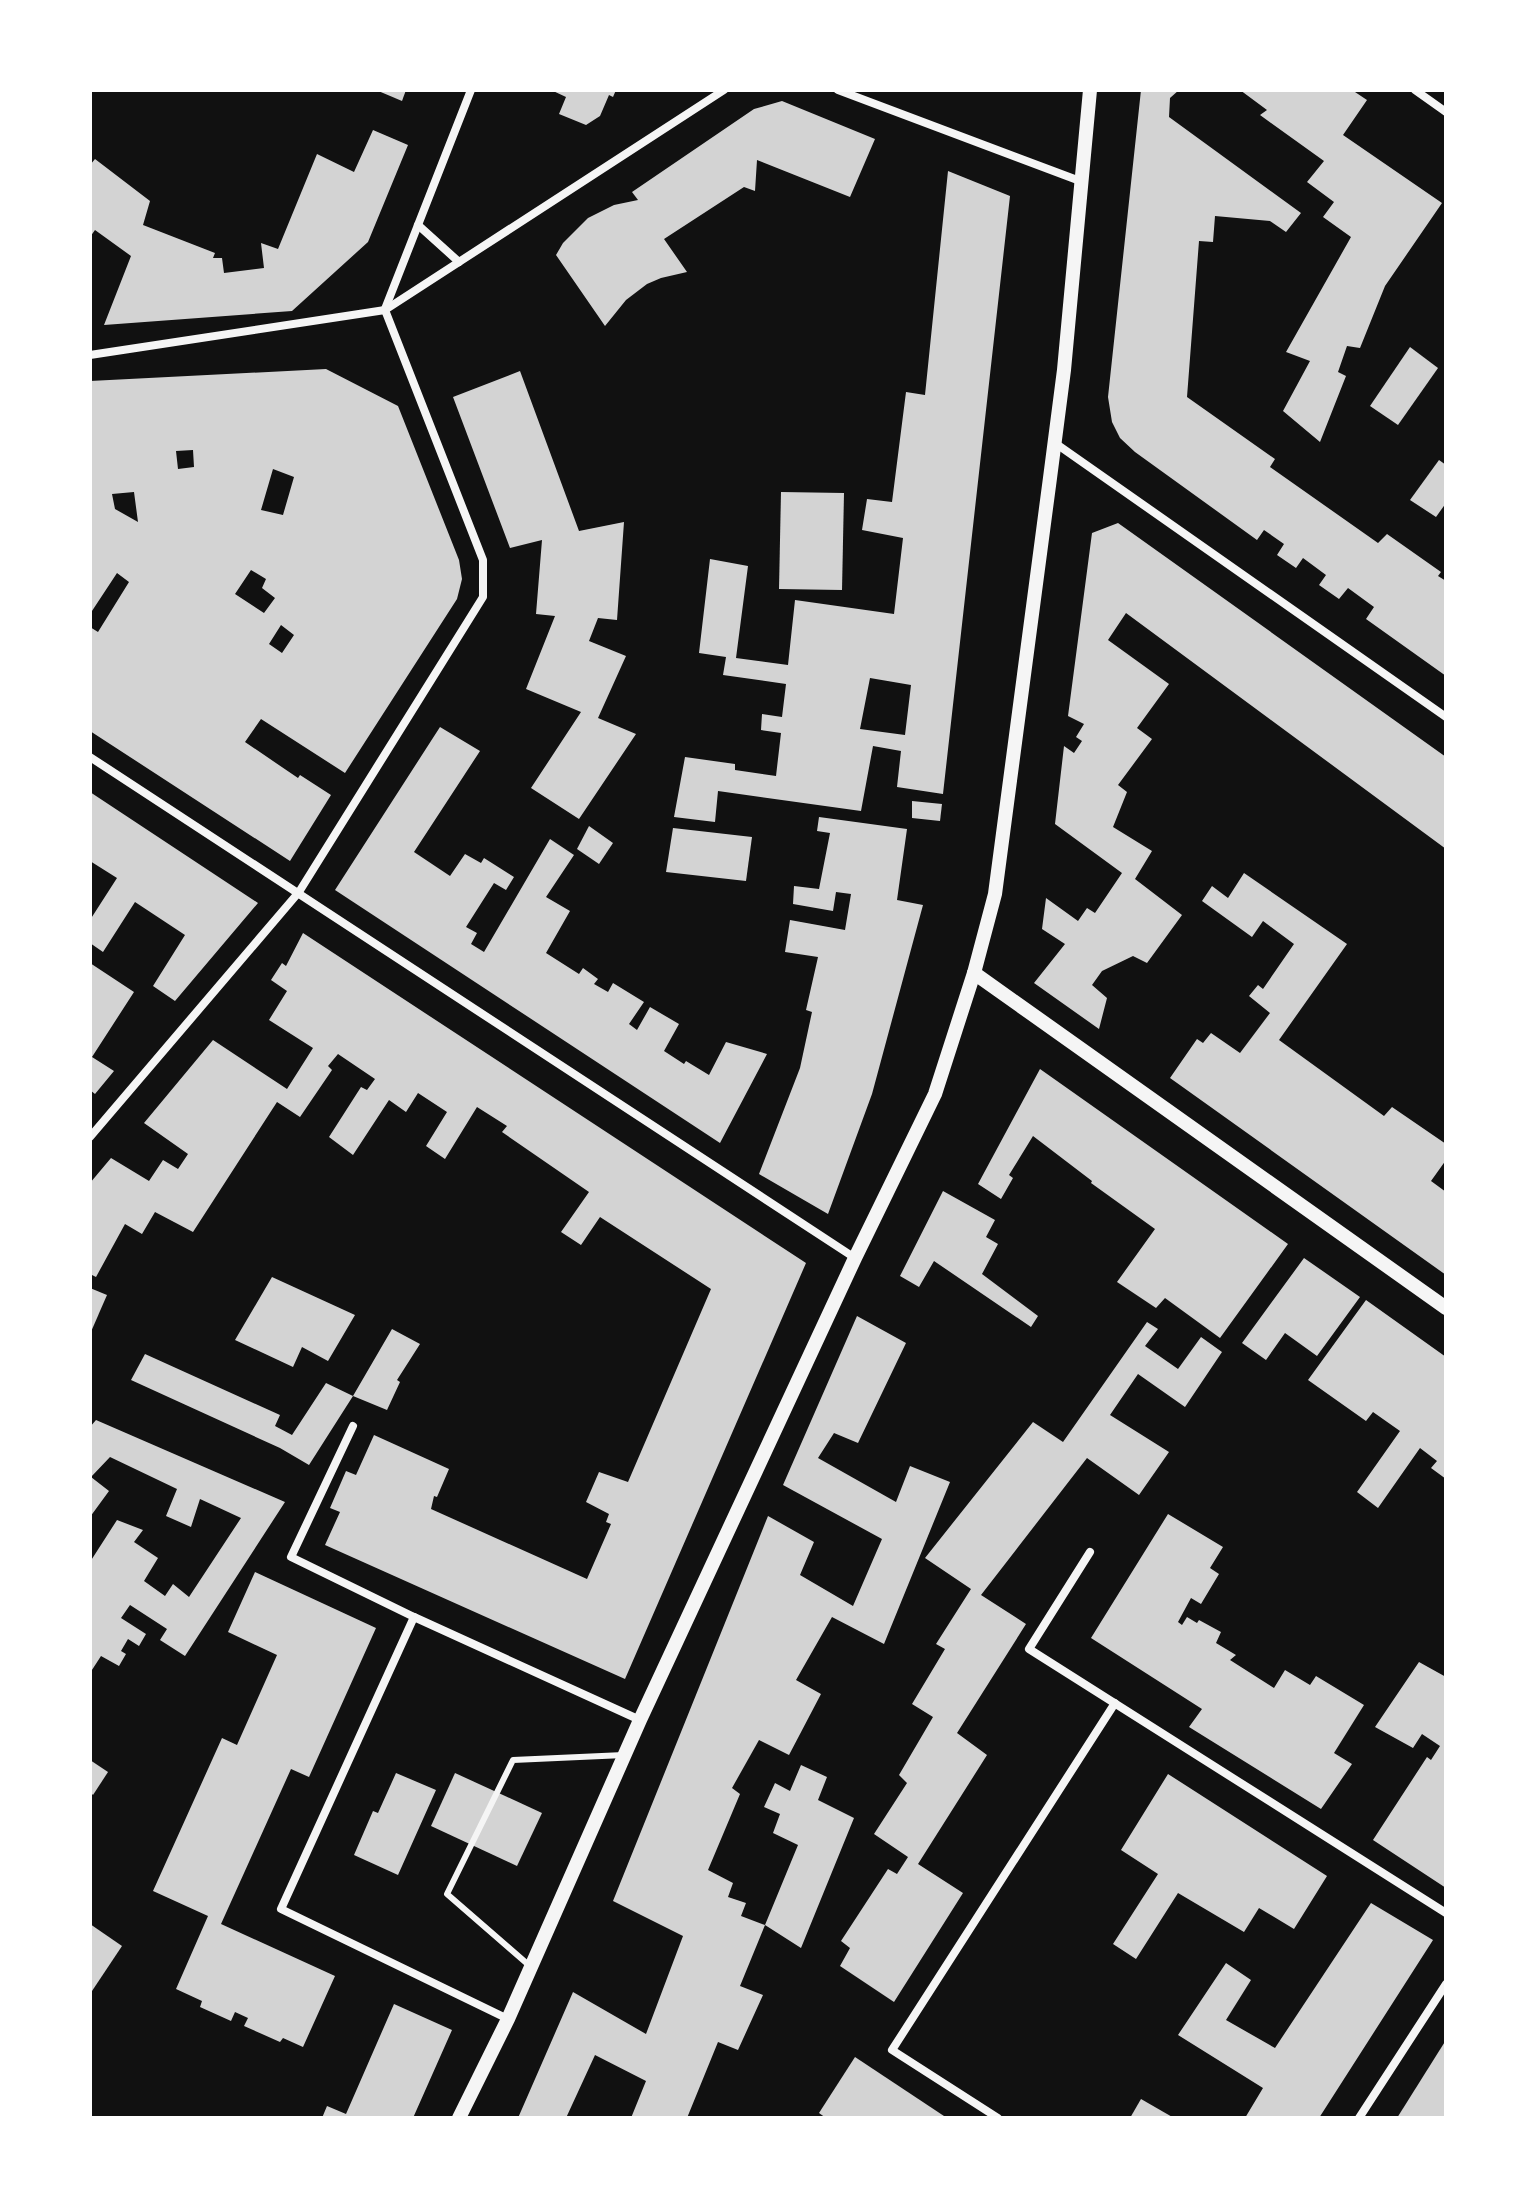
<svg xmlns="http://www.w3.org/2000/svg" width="1536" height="2208" font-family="'Varela Round',sans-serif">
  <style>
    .building { fill: #d3d3d3; fill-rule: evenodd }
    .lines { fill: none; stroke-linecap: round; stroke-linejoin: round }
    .service { stroke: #f5f5f5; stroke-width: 6 }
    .minor { stroke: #f5f5f5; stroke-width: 8 }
    .tertiary { stroke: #f5f5f5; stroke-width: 14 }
  </style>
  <rect width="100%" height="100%" fill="#111"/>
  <g class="building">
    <polygon points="376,90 406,90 402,101"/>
    <polygon points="551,90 616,90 613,97 609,95 600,116 586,125 559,114 566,97"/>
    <polygon points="1141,90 1179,90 1170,98 1169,117 1301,213 1286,232 1270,221 1215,216 1213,242 1199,241 1187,397 1275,459 1270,467 1378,543 1387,534 1441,572 1438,576 1446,581 1446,676 1366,619 1374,607 1348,588 1339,599 1319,585 1326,575 1303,558 1296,568 1277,555 1284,544 1264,530 1257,540 1135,452 1120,438 1112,422 1108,397"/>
    <polygon points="1240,90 1352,90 1367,100 1343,135 1442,203 1385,286 1360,348 1347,346 1338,372 1346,376 1320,442 1283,411 1310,361 1286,352 1351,237 1323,217 1334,202 1307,182 1324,161 1260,115 1267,110"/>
    <polygon points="782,101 875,139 850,197 757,160 755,191 744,187 664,239 687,272 661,278 647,284 626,300 605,326 556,255 563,243 588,218 614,205 638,200 632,192 754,109"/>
    <polygon points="373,130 408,145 368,242 292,311 104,325 131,256 95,230 90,237 90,165 95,159 150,201 143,225 215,253 213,258 222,258 224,273 264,268 261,243 278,249 317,154 354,172"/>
    <path d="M948,171l62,25 -67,598 -46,-7 4,-36 -28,-5 -12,65 -143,-20 -3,31 -41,-5 11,-60 50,7v6l41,6 5,-43 -20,-3 1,-16 20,3 4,-33 -63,-9 3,-18 -27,-4 11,-94 38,7 -12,92 52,7 7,-65 99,14 9,-76 -41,-8 5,-31 25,3 14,-110 19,3zM870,678l41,7 -6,50 -45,-6z"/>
    <polygon points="1410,347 1438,368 1398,425 1370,406"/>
    <path d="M326,369l72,37 61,154 3,19 -5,20 -112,174 -84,-54 -16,23 53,36 2,-3 31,20 -41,66 -200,-130v-104l8,5 31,-50 -12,-9 -27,41v-233zM193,450l1,17 -16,2 -2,-18zM273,469l21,8 -11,38 -22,-5zM134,492l4,30 -23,-13 -3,-15zM251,570l15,9 -4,9 13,10 -11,15 -29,-19zM281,625l13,10 -12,18 -13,-9z"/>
    <polygon points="520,371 579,531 624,522 617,620 598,618 589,641 626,656 598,718 636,734 579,819 531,788 581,712 526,689 555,616 536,614 542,540 510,548 453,397"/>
    <polygon points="1439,460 1446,465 1446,503 1436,517 1410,500"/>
    <polygon points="781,492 844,493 842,590 779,589"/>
    <polygon points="1118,523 1446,757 1446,849 1126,613 1108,640 1169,684 1137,728 1152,739 1118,785 1127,792 1113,827 1152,851 1135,879 1182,915 1147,963 1133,956 1102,971 1092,985 1107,998 1099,1029 1034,983 1065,944 1042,929 1046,898 1078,921 1087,908 1095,913 1122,873 1055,824 1064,746 1074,753 1082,741 1076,737 1084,724 1068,716 1092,533"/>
    <polygon points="440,727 480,751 414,852 450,876 465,854 481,863 484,858 514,877 506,890 494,883 466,927 477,933 471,944 484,952 550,839 574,855 546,897 570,911 546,953 579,974 583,968 598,979 594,984 608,992 613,983 644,1002 629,1024 637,1030 650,1007 679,1024 664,1051 684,1064 686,1061 709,1075 726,1042 767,1054 720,1143 335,890"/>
    <polygon points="90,792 258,903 175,1001 153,986 185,935 135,902 103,952 90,943 90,920 117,878 90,861"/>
    <polygon points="912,801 942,804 940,821 912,818"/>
    <polygon points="819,817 907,829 897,900 923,905 872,1094 828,1214 759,1174 800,1068 812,1012 806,1010 818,957 785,952 790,920 845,930 851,894 836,892 833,911 793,904 794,886 819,889 830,833 817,831"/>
    <polygon points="589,826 613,843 599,864 577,849"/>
    <polygon points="673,828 752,837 746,881 666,872"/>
    <polygon points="1244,873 1347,944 1279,1040 1384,1116 1392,1107 1446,1144 1446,1160 1431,1181 1446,1192 1446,1275 1170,1078 1197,1039 1203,1043 1211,1033 1240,1053 1270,1013 1249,996 1258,985 1263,989 1294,944 1263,921 1252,937 1202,901 1212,886 1228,898"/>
    <polygon points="303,933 806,1263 625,1679 325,1545 340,1512 330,1508 346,1471 356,1475 374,1435 449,1469 437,1497 434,1496 431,1509 587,1579 611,1524 606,1522 609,1514 586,1502 599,1472 628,1482 711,1289 600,1217 581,1245 561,1232 589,1192 502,1132 507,1126 477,1107 445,1159 426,1146 447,1112 418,1093 406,1112 389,1100 353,1155 329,1137 361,1087 367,1090 375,1079 338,1054 328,1066 332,1070 300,1117 277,1102 193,1232 155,1212 142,1234 125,1224 96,1277 90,1274 90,1183 111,1158 149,1181 163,1160 178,1169 188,1154 144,1123 213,1040 287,1089 313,1048 269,1020 287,991 271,980 282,963 286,966"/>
    <polygon points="90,963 134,992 92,1057 114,1071 95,1094 90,1090"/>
    <polygon points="1040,1069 1288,1244 1220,1338 1165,1298 1156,1308 1117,1282 1155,1229 1091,1183 1092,1181 1033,1136 1009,1175 1013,1178 1001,1199 978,1184"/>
    <polygon points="943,1191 995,1220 986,1237 998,1244 982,1274 1038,1316 1031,1327 934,1261 919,1287 900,1276"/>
    <polygon points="1304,1258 1360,1297 1317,1356 1285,1333 1266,1360 1242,1343"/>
    <polygon points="272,1277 355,1315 328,1361 302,1347 293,1367 235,1340"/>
    <polygon points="90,1288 107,1295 90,1334"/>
    <polygon points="1366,1300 1446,1357 1446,1479 1431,1468 1437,1461 1420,1448 1378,1508 1357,1492 1400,1431 1373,1412 1366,1421 1308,1380"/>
    <polygon points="857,1316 906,1343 858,1443 834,1433 818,1458 896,1502 910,1466 950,1482 884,1644 832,1617 796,1680 821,1694 789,1755 759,1740 732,1788 740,1794 708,1870 733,1883 728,1897 746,1903 741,1916 765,1925 740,1986 763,1995 738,2050 718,2042 687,2118 631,2118 646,2081 595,2055 566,2118 518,2118 573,1992 646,2034 683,1936 613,1901 768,1516 814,1542 800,1575 853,1606 882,1539 783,1485"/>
    <polygon points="1147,1322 1158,1329 1145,1346 1178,1369 1201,1337 1222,1352 1185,1407 1138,1374 1110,1415 1169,1452 1139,1495 1087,1458 981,1595 1026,1624 957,1733 987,1755 918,1864 963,1893 894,2002 840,1966 850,1948 841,1941 888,1869 897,1874 908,1857 874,1834 907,1783 899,1775 933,1717 912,1704 945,1649 936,1644 971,1589 925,1558 1033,1422 1063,1442"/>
    <polygon points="392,1329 420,1344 397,1380 400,1382 387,1410 353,1396"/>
    <polygon points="145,1354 280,1415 275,1426 292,1435 326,1383 353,1396 309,1465 280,1448 131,1380"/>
    <polygon points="96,1420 285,1502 185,1656 160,1640 167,1629 130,1605 121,1618 146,1634 139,1646 128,1639 121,1651 126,1654 119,1666 101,1656 90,1673 90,1562 117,1520 143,1530 134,1542 158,1558 144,1581 165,1596 173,1584 189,1597 241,1518 200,1499 191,1527 166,1516 177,1489 110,1457 91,1477 109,1491 90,1517 90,1427"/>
    <polygon points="1168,1514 1223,1547 1210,1568 1219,1574 1201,1604 1191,1598 1178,1622 1182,1625 1187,1617 1197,1623 1199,1620 1221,1632 1216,1643 1236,1655 1230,1660 1274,1688 1285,1670 1310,1685 1316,1676 1364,1705 1334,1753 1352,1764 1321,1809 1189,1727 1202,1709 1091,1638"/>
    <polygon points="255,1572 376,1628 309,1777 291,1769 221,1924 335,1976 303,2047 283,2038 280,2042 244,2026 248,2018 235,2012 231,2021 200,2007 202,2001 176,1989 208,1916 153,1891 222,1738 237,1745 277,1655 228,1632"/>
    <polygon points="1419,1662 1446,1677 1446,1888 1373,1840 1427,1757 1431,1760 1440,1746 1422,1734 1413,1748 1375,1727"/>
    <polygon points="90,1760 108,1772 93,1795 90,1792"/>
    <polygon points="801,1765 827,1777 818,1800 854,1818 801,1948 765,1925 798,1845 773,1833 780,1814 764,1807 775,1783 790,1791"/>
    <polygon points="396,1773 436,1790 398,1875 354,1855 373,1811 378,1813"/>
    <polygon points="455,1773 542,1813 517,1866 431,1826"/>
    <polygon points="1168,1774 1327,1876 1294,1929 1259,1908 1244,1932 1178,1893 1136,1959 1113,1944 1158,1874 1121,1850"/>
    <polygon points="1371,1903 1433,1940 1319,2118 1245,2118 1263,2088 1178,2035 1226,1963 1251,1980 1226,2020 1275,2048"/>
    <polygon points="90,1924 122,1946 90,1994"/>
    <polygon points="394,2004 452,2030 413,2118 322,2118 327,2106 346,2114"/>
    <polygon points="1446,2040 1446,2118 1397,2118"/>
    <polygon points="855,2057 947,2118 826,2118 819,2113"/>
    <polygon points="1141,2099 1174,2118 1130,2118"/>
  </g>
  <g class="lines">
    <polyline class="service" points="531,1967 447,1894 513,1760 624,1755"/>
    <g class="minor">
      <polyline points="838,90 1080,181"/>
      <polyline points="1415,90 1446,112"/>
      <polyline points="418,225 459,262"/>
      <polyline points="385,309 471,90"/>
      <polyline points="90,355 385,310 724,90"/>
      <polyline points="1055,443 1446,717"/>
      <polyline points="90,757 855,1258"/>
      <polyline points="90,1137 299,892 483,597 483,560 385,310"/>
      <polyline points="353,1426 291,1557 414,1617 640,1720"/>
      <polyline points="1090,1552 1029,1649 1446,1913"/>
      <polyline points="414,1617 281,1909 508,2019"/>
      <polyline points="998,2118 892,2050 1115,1703"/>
      <polyline points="1359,2118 1446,1984"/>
    </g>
    <g class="tertiary">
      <polyline points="974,973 1446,1308"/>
      <polyline points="459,2118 508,2019 640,1720 855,1258 935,1094 974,973 995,894 1050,478 1064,370 1090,90"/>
    </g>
  </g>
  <rect width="1536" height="2208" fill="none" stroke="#ffffff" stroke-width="184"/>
</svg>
